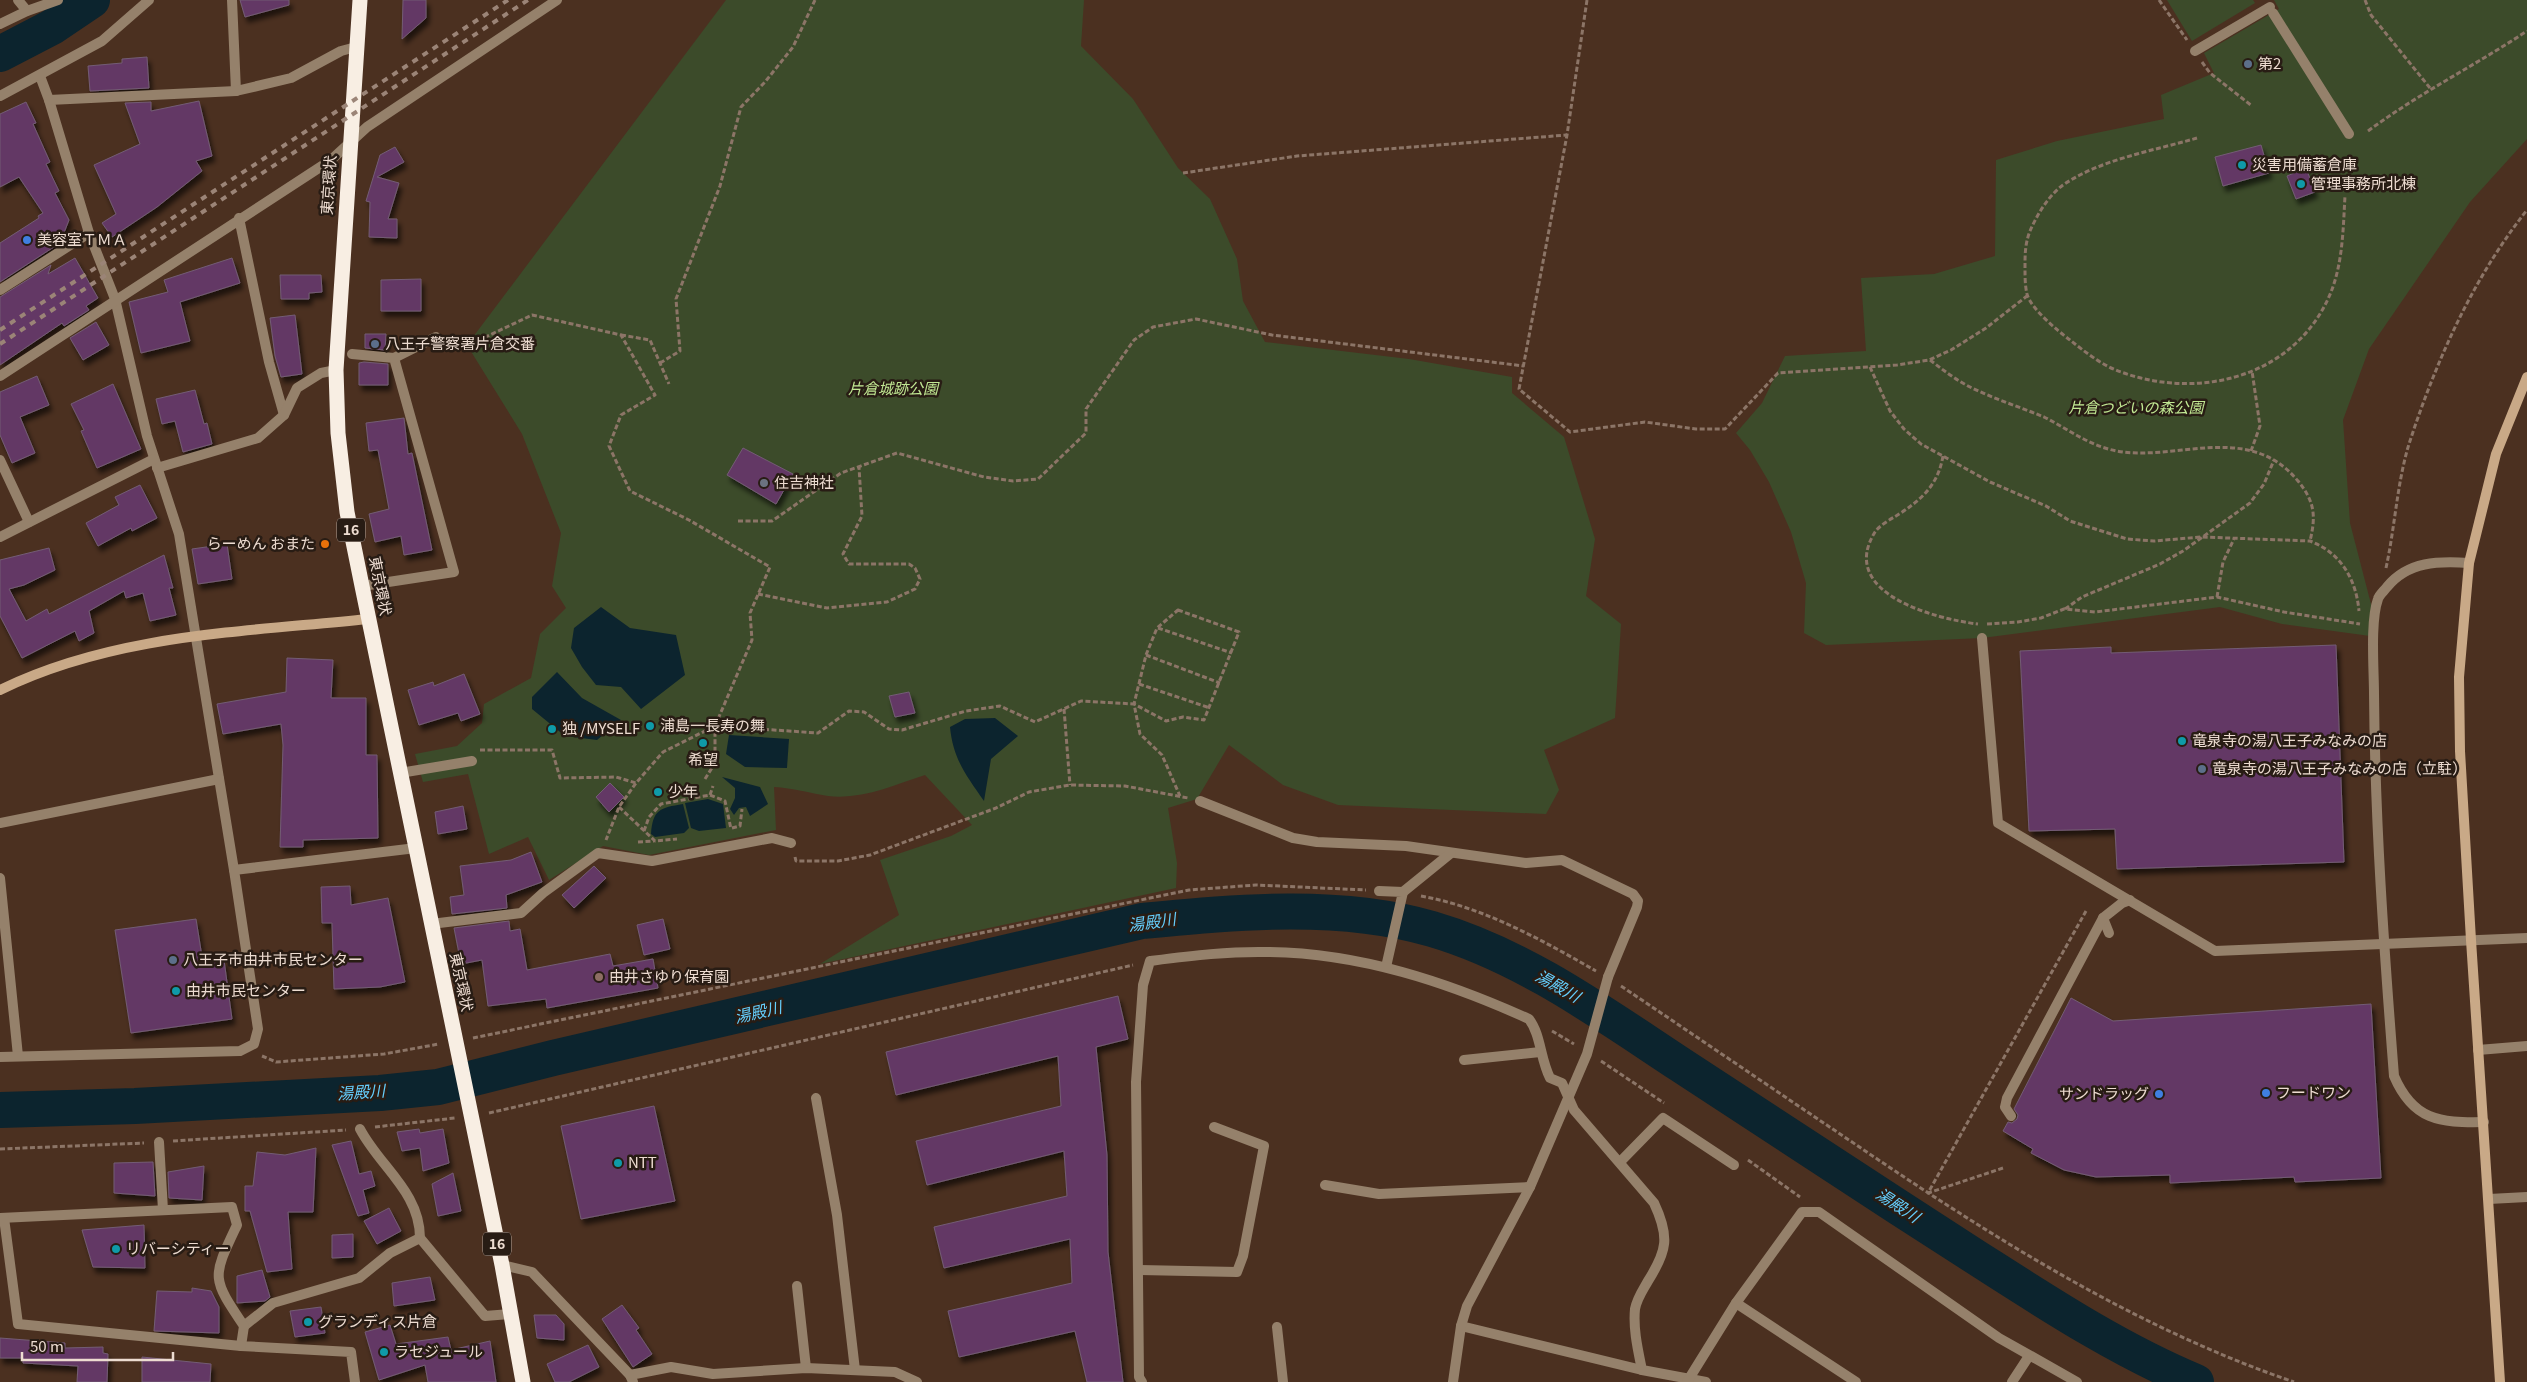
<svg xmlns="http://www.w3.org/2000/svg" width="2527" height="1382" font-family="Georgia,'Noto Sans JP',serif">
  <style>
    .green { fill: #3c4b2a }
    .water { fill: #0c242e }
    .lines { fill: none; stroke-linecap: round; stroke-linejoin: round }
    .river { stroke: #0c242e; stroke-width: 36 }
    .building { fill: #633965; stroke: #735c74; filter: url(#shadow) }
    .path { stroke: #8c7567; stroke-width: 3; stroke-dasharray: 5 2.5; stroke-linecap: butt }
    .lane { stroke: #95816b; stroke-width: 10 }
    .street { stroke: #95816b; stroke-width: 10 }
    .secondary { stroke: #c9a987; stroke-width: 10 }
    .highway { stroke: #f8eee3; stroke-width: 15 }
    .rail { stroke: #9b8477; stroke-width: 4; stroke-dasharray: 6 6; stroke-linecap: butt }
    .service-dot { fill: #5c6f8a; stroke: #281c14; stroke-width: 2 }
    .culture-dot { fill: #0f9aa8; stroke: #281c14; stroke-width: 2 }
    .shop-dot { fill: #3f7fe0; stroke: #281c14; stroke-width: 2 }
    .worship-dot { fill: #6b7280; stroke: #281c14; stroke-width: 2 }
    .food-dot { fill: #e8710a; stroke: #281c14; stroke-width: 2 }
    .education-dot { fill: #8d6e63; stroke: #281c14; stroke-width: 2 }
    .labels { text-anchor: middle; stroke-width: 5; stroke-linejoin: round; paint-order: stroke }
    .shield { fill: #281c14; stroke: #b2a298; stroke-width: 1 }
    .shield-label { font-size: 14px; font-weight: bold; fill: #eddcd1 }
    .poi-label { font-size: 15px; fill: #eddcd1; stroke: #281c14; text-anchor: start }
    .street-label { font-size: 15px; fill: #eddcd1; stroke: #281c14 }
    .park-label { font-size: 15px; font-style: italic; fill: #c1e893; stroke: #281c14 }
    .water-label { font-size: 16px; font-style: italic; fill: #64cefc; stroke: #281c14 }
  </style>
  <defs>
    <filter id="shadow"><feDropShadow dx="3" dy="5.5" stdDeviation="2.5" flood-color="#0009"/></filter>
  </defs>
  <rect width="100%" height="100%" fill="#4b3020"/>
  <g class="green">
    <path d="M726,0h358l-3,46 52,53 45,69 32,31 27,60 6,42 22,41 144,17 103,18v16l52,44 31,102 -9,57 35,28 -6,94 -71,32 15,40 -13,24 -208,-9 -55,-20 -54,-40 -32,54 -29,9 9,55 -1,25 -356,76 79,-49 -19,-55 71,-24 21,-11 -47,-50c-31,10 -63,25 -97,21 -19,-3 -35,-8 -54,-9l2,43 -127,25 -46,-9 -54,34 -21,-43 -39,17 -21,-80 -45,8 -8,-28 42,-8 25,-23 2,-19 47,-26 9,-44 26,-26 -14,-22 9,-53 -39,-99 -55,-89z"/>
    <polygon points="2167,0 2253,0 2255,3 2192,41"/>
    <polygon points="2274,0 2527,0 2527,139 2470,202 2369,349 2343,420 2350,523 2371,604 2374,626 2370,636 2282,624 2220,607 1982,638 1826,645 1804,633 1806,583 1791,532 1769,482 1750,450 1736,433 1762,403 1785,356 1866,351 1861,278 1934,274 1995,256 1996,160 2057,141 2164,119 2161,95 2214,73 2204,53 2279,9"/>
  </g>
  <g class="water">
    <polygon points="601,607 630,628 676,635 685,675 641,709 621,687 596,685 582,667 571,648 574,628"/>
    <polygon points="557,672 582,698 621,720 597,740 565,736 532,709 532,697"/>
    <path d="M995,718l23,18 -27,23 -7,42c-18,-26 -31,-42 -34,-74l15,-8z"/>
    <polygon points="729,735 789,739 787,768 745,767 726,754"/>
    <polygon points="722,777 760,787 768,804 750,816 746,807 739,808 734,815 730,809 735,798 735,788"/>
    <polygon points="708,799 723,804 726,828 699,831 691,828 685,803"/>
    <path d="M683,804l6,24 -5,5 -29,4 -4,-3c2,-25 9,-26 32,-30z"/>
  </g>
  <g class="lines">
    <g class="river">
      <polyline points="0,54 52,27 92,0"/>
      <path d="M0,1110l135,-4 245,-13 58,-6 115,-29 589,-137c95,-9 197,-19 290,8 92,27 170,84 249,136 98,64 195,128 293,191 72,46 143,93 222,126"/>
    </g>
  </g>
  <g class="building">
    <polygon points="240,0 289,0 289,5 245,17"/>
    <polygon points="403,0 426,0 426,18 402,39"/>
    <polygon points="147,57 149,88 90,91 88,66 122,63 122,59"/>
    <polygon points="199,101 212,156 196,161 202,171 157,207 112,237 102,223 116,214 94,165 140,144 125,103 151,102 151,111"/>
    <polygon points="26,102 36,123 33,124 50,162 46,164 59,191 55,193 69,220 60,243 0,282 0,243 39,218 38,216 43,213 19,177 0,187 0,114"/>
    <polygon points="2261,145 2269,173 2223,186 2215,157"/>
    <polygon points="395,147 404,162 377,177 399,183 388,219 397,219 397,238 369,237 370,202 366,201 380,155"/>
    <polygon points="2306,168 2315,192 2296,199 2287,176"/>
    <polygon points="75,258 98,298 86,306 89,310 64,326 62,323 0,365 0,297 51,265 48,274"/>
    <polygon points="232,258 240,283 180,302 190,341 141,353 129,302 168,292 164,280"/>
    <polygon points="280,275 321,275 322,292 309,293 309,299 281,299"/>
    <polygon points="421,279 421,311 381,311 381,280"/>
    <polygon points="295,315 302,374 281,377 275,356 270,318"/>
    <polygon points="96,322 109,345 83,360 70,338"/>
    <polygon points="365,334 386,334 385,350 365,348"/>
    <polygon points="364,362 388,364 388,385 359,385 359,363"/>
    <polygon points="37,376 49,405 20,417 35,453 12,463 0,435 0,392"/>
    <polygon points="113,384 141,449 97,468 81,431 84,430 71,404"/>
    <polygon points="195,390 204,424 207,423 212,444 183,452 175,421 162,424 156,399"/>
    <polygon points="404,418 408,454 412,453 432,550 404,555 401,536 375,542 369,514 389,509 378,450 369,451 366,423"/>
    <polygon points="743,448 793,474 776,504 727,475"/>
    <polygon points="140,485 157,518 132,531 131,528 98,546 86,523 119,505 115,497"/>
    <polygon points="227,544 232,579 198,584 192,549"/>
    <polygon points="49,548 55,570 24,585 9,589 26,621 47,609 49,614 164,555 173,588 169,588 176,615 150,621 143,593 126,598 124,591 89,611 94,633 79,641 75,631 22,658 0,616 0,560"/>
    <polygon points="2336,645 2344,862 2117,869 2115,829 2029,831 2020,651 2111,647 2111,653"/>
    <polygon points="287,658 333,660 331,698 366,698 366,755 377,755 378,838 303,840 303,847 280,847 283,745 281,724 223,734 217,704 286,692"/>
    <polygon points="464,674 480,714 461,721 458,713 419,725 408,690 433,682 434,686"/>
    <polygon points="909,692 915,713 895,717 889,696"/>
    <polygon points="610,783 624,797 609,812 596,797"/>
    <polygon points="463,806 467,829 438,834 435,812"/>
    <polygon points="531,852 542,882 506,895 507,908 452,914 450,897 464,895 460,866 511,860"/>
    <polygon points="594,866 606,878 574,908 562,895"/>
    <polygon points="350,886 351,905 388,898 405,982 380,987 334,989 332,923 322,923 321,887"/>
    <polygon points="196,919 203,963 224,960 232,1019 131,1033 115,930"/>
    <polygon points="663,919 670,949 644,955 637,925"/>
    <polygon points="509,921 510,931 520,929 527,970 610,954 613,966 653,959 658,988 547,1008 546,999 488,1006 482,960 461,964 454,928"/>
    <polygon points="1118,996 1128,1039 1096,1047 1107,1155 1108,1252 1123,1382 1087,1382 1075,1331 959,1357 948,1311 1072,1283 1070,1239 944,1268 934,1227 1067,1196 1064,1151 927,1185 916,1141 1061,1106 1058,1056 896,1095 886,1052"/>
    <polygon points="2071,998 2113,1021 2371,1004 2381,1178 2295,1182 2294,1177 2170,1183 2170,1175 2096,1177 2064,1170 2031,1153 2033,1149 2003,1131 2008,1122 2012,1123 2017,1119 2018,1115 2014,1109"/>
    <polygon points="654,1106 675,1201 581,1219 561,1126"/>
    <polygon points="419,1129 420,1133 443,1129 449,1163 423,1171 420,1148 402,1151 397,1132"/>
    <polygon points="351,1141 359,1174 371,1171 375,1186 363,1190 369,1213 358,1216 332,1145"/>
    <polygon points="316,1148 313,1212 288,1212 292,1269 267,1272 250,1211 245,1211 245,1186 253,1186 257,1152 285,1155"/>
    <polygon points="153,1162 155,1196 114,1193 114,1163"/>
    <polygon points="204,1166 202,1200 169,1198 168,1172"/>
    <polygon points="453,1173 461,1211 438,1216 432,1184"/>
    <polygon points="389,1208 401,1231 377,1244 364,1221"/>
    <polygon points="144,1225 145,1268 93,1267 82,1230"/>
    <polygon points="353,1234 353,1257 332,1258 332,1235"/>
    <polygon points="262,1270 270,1297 265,1301 237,1303 237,1276"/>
    <polygon points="430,1277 435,1300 394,1306 392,1283"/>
    <polygon points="192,1288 211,1291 219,1307 219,1333 154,1331 157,1291 192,1292"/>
    <polygon points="622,1305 639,1328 636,1330 652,1354 633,1367 602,1319"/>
    <polygon points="321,1307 325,1333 295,1337 290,1311"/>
    <polygon points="534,1315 556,1315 564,1324 564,1340 537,1338"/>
    <polygon points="390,1325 396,1344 448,1337 451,1350 490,1341 496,1382 428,1382 425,1365 379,1380 365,1332"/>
    <polygon points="0,1338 65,1343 65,1348 103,1347 103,1353 108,1354 107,1382 77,1382 78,1366 23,1363 23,1358 0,1358"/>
    <polygon points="588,1345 599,1367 569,1382 555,1382 547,1364"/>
    <polygon points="142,1357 211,1364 210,1382 142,1382"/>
  </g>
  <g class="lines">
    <g class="path">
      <polyline points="1587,0 1567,135 1519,389 1570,432 1645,422 1696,429 1725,429 1778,373 1897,365 1929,360 1951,350 1986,328 2027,296"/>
      <polyline points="2159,0 2187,40"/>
      <polyline points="2365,0 2371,15 2430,88"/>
      <polyline points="2202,62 2210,73 2252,106"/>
      <path d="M2368,131c50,-37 106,-65 159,-100"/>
      <path d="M2197,138c-44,13 -96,21 -134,47 -15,11 -26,30 -33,46 -5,13 -5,23 -5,37 0,8 0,18 2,26 4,15 31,37 43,46 15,12 33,26 51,32 77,28 170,6 207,-73 15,-32 15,-69 17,-103"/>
      <polyline points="1183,173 1297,156 1567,135"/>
      <polyline points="621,335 650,340 669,384"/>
      <polyline points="471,344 532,315 621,335 655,395 621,415 609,446 630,491 689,520 770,567 750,613 752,640 715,726 663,752 636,783 619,807 606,840"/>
      <path d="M1930,360c13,10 26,20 40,27 24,12 50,20 74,30 20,10 39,24 61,31 62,20 140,-31 193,33 17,21 18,35 12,60"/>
      <polyline points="660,363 680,351 676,299 720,186 741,107 765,82 793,47 815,0"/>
      <path d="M1870,367l20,44 14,18 17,15 69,38 56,24 24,15 57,18 27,2 47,-4 109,4c31,12 46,38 49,70"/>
      <polyline points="2251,451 2260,426 2252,371"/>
      <path d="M1943,456c-5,30 -23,45 -47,60 -7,4 -17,10 -21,16 -38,61 60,87 103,92"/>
      <polyline points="738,521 772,521 841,473 897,453 984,477 1013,481 1038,479 1086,433 1086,409 1134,340 1153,327 1196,319 1272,335 1524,366"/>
      <path d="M2386,568c9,-41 11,-85 23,-124 27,-83 64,-166 118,-234"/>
      <polyline points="758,594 827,608 887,602 915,589 920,579 915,568 909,564 849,564 843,554 862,516 859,467"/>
      <polyline points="2217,597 2223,562 2234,539"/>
      <polyline points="2065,609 2082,597 2160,564 2183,551 2250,503 2264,484 2274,460"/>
      <polygon points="1178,610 1239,632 1204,720 1183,717 1166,721 1134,704 1146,655 1157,628"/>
      <polyline points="1987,624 2018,622 2041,618 2064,609 2095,612 2217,597 2284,612 2360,624"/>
      <polyline points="1158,628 1232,653"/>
      <polyline points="1146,655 1220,683"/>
      <polyline points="1139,684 1210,708"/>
      <polyline points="1064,709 1070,785"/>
      <polyline points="480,750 552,750 560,778 616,777 636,783"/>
      <polyline points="705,779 715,763 715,726 818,733 849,711 864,712 889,729 902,730 966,711 1000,706 1035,722 1081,701 1134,704 1140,734 1162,755 1180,796"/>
      <polyline points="710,795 713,786"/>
      <polyline points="619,807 655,841 677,839"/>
      <polyline points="732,828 740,826 742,809"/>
      <polyline points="644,831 649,817 661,804 710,795 725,801 731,829"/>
      <polyline points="638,842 654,841"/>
      <polyline points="795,857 796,861 838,861 870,855 996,808 1029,792 1070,785 1125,786 1188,798"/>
      <path d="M1421,896c62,11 121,44 175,75"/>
      <path d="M1621,986c76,51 152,103 228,154 140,95 284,187 445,242"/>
      <polyline points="1552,1031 1574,1044"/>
      <polyline points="473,1038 1189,890 1256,885 1366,890"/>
      <polyline points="262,1056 276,1062 384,1054 439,1044"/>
      <polyline points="1601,1061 1664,1103"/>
      <polyline points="489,1113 1133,965"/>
      <polyline points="375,1127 455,1118"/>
      <polyline points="173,1141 346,1130"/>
      <polyline points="0,1149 144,1143"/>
      <polyline points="1748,1160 1800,1197"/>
      <polyline points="2003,1168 1928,1193 2086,911"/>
    </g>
    <g class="lane">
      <polyline points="2273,13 2349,134"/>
      <polyline points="239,218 269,362 284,415"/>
      <polyline points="352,354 394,358 454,572 362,586"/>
      <polyline points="157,468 258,438 284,415 297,388 321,373 336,370"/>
      <polyline points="400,773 472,761"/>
      <polyline points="1200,801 1293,838 1317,842 1406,846 1526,863 1562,860 1633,894 1638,901 1637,907 1608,977"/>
      <polyline points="1403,892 1451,853"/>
      <polyline points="2103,918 2109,933"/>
      <polyline points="1464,1060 1540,1052"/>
      <polyline points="816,1098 837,1215 855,1370"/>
      <polyline points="2011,1116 2005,1107 2007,1098 2103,918 2122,903 2130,900"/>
      <path d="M360,1129c20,38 60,63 60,109l65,78 26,-2"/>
      <polyline points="502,1265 532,1272 630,1375 633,1382"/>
      <polyline points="1140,1270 1237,1272 1243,1256 1264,1146 1214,1127"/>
      <polyline points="797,1286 806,1368"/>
      <polyline points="244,1326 273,1303 359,1278 390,1253 420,1238"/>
      <polyline points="1461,1326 1642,1370"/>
      <polyline points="1277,1327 1283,1382"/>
      <polyline points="630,1375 671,1367 713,1374 806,1368 895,1372 917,1382"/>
    </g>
    <g class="street">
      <polyline points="18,0 27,11"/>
      <polyline points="232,0 236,91"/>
      <polyline points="0,24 27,11 58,0"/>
      <polyline points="2195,51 2270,7"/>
      <polyline points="40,76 49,100 89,233 115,299 147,436 179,534 234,870"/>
      <polyline points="0,96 102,41 149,0"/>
      <polyline points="49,100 236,91 291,78 341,51 356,47"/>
      <polyline points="0,290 89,233"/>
      <polyline points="394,358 436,337"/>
      <polyline points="0,376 331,160 367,127 557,0"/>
      <polyline points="0,460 29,522"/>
      <polyline points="0,537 154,459"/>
      <path d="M2469,563c-30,-2 -61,-2 -82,24 -3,4 -8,8 -9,12 -8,22 -4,71 -4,95 1,127 10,255 20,382 19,44 45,47 90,46"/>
      <polyline points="1982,638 1998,823 2215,951 2527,938"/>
      <polyline points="0,823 219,779"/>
      <polyline points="0,878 18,1056"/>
      <polyline points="1379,891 1403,892 1386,967"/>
      <polyline points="431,924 521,913 543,893 598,853 652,861 772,838 791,843"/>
      <polyline points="2478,1050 2527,1046"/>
      <polyline points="0,1057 240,1051 254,1044 258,1029 234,870 416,848"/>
      <polyline points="159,1142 163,1210"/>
      <polyline points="1620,1162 1663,1118 1734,1165"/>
      <polyline points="1325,1185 1379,1194 1530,1187"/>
      <polyline points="2489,1199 2527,1197"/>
      <path d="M0,1218l232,-11 5,18c-25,53 -26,52 7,101l-3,20 110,6 4,30"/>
      <polyline points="4,1218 18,1324 241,1346"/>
      <polyline points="1736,1303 1856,1382"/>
      <path d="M1142,1382l-3,-5 -3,-295 7,-97 7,-24c40,-5 79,-10 118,-9 92,1 179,30 261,67 12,16 11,39 21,59l12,5 12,27 80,93c16,34 13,48 -6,78 -5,9 -11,17 -13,28 -2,20 3,41 7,61l64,12"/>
      <polyline points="1453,1382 1461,1326 1467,1306 1530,1187 1587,1054 1608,977"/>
      <polyline points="1687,1382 1736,1303 1802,1212 1819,1212 1999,1338 2077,1382"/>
      <polyline points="2012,1382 2029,1356"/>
    </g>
    <g class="secondary">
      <path d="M0,690c114,-56 244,-58 368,-71"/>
      <polyline points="2500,1382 2471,940 2460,751 2459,677 2469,563 2496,454 2527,377"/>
    </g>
    <polyline class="highway" points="360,0 336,370 338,433 347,512 362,586 502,1265 523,1382"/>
    <g class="rail">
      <polyline points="0,330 508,0"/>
      <polyline points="0,344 528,0"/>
    </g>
  </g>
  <g class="service-dot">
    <circle cx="2248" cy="64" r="5"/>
    <circle cx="375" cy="344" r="5"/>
    <circle cx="2202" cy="769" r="5"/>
    <circle cx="173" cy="960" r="5"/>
  </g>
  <g class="culture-dot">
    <circle cx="2242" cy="165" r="5"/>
    <circle cx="2301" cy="184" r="5"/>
    <circle cx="650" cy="726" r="5"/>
    <circle cx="552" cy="729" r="5"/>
    <circle cx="2182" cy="741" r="5"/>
    <circle cx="703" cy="743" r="5"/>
    <circle cx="658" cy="792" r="5"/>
    <circle cx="176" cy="991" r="5"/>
    <circle cx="618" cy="1163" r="5"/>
    <circle cx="116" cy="1249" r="5"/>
    <circle cx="308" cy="1322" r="5"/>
    <circle cx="384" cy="1352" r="5"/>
  </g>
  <g class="shop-dot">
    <circle cx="27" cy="240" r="5"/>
    <circle cx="2266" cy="1093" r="5"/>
    <circle cx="2159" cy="1094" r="5"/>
  </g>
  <circle class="worship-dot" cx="764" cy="483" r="5"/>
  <circle class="food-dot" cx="325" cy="544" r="5"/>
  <circle class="education-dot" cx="599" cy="977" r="5"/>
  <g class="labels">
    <g class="shield">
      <rect x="337" y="518.5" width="28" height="23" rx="4"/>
      <rect x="483" y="1232.5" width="28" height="23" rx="4"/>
    </g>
    <g class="shield-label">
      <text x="351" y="535">16</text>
      <text x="497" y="1249">16</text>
    </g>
    <g class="poi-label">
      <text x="2258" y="69">第2</text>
      <text x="2252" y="170">災害用備蓄倉庫</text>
      <text x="2311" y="189">管理事務所北棟</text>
      <text x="37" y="245">美容室ＴＭＡ</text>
      <text x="385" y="349">八王子警察署片倉交番</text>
      <text x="774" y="488">住吉神社</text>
      <text x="315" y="549" text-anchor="end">らーめん おまた</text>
      <text x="660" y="731">浦島一長寿の舞</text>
      <text x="562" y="734">独 /MYSELF</text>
      <text x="2192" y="746">竜泉寺の湯八王子みなみの店</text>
      <text x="703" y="765" text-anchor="middle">希望</text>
      <text x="2212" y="774">竜泉寺の湯八王子みなみの店（立駐）</text>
      <text x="668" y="797">少年</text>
      <text x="183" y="965">八王子市由井市民センター</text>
      <text x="609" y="982">由井さゆり保育園</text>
      <text x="186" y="996">由井市民センター</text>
      <text x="2276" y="1098">フードワン</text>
      <text x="2149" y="1099" text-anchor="end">サンドラッグ</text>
      <text x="628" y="1168">NTT</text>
      <text x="126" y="1254">リバーシティー</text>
      <text x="318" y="1327">グランディス片倉</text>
      <text x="394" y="1357">ラセジュール</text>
    </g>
    <g class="street-label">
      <text transform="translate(329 185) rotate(-86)" y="5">東京環状</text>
      <text transform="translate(380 586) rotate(79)" y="5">東京環状</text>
      <text transform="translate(461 982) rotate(78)" y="5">東京環状</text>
    </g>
    <g class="park-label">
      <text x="893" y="394">片倉城跡公園</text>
      <text x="2136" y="413">片倉つどいの森公園</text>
    </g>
    <g class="water-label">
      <text transform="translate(1152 922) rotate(-8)" y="6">湯殿川</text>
      <text transform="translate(1558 986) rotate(29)" y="6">湯殿川</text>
      <text transform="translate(758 1012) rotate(-13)" y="6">湯殿川</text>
      <text transform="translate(361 1092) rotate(-4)" y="6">湯殿川</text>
      <text transform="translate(1898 1205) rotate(33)" y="6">湯殿川</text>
    </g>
  </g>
  <path d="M22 1352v8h151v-8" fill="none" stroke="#eddcd1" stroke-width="2.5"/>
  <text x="30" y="1352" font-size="15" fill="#eddcd1" stroke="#281c14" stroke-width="4" paint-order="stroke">50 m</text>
</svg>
